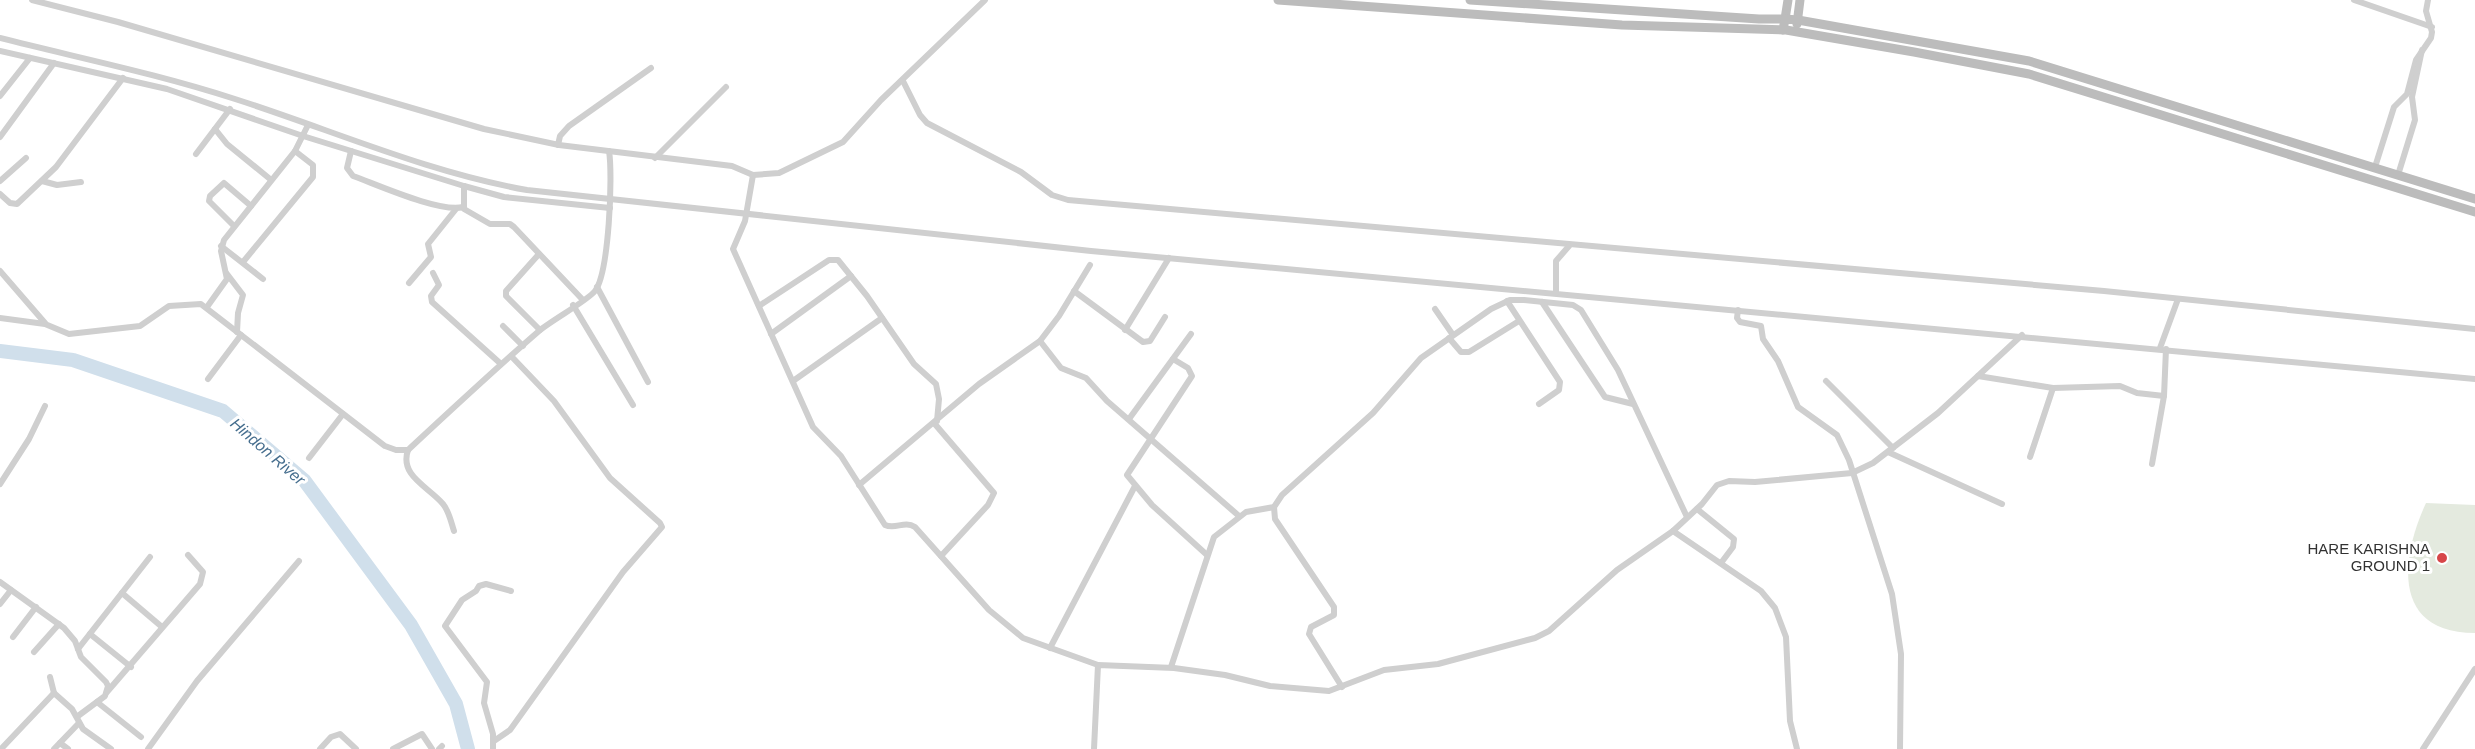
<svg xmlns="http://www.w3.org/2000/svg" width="2475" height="749" font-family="Helvetica,sans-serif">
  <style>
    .pitch { fill: #e4eadf }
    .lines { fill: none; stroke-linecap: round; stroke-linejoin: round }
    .river { stroke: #d0dfeb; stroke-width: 14 }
    .street { stroke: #cfcfcf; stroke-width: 6 }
    .secondary { stroke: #bcbcbc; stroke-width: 9 }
    .poi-dot { fill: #d74649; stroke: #fff; stroke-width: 2 }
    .labels { text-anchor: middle; stroke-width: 6; stroke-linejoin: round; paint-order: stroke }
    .poi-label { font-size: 15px; fill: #323232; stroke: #fff; text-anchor: end }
    .water-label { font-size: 16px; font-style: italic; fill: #466e8e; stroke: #fff }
  </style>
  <rect width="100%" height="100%" fill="#fff"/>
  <path class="pitch" d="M2426,503l49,2v128c-83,0 -75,-74 -49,-130z"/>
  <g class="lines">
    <polyline class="river" points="0,351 73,360 223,411 304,480 411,625 456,704 468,749"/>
    <g class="street">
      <polyline points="32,0 118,22 484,129 559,145 732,166 753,175 779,173 843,142 881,100 985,0"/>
      <polyline points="2354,0 2432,27"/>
      <path d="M0,38c79,20 158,36 235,61 97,31 191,73 292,91l564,61 1384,128"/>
      <polyline points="0,51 167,89 303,136 464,186 504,197 610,208"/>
      <polyline points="903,81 920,115 927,123 1021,172 1052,195 1068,200 2104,291 2475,329"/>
      <polyline points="0,96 30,58"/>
      <polyline points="215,129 227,144 270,179"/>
      <polyline points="0,137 54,63"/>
      <polyline points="558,145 560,136 569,126 651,68"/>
      <path d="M351,151l-4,17 6,8c25,9 87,37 110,31"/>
      <polyline points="196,154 230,109"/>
      <polyline points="655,158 726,87"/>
      <polyline points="2375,167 2394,107 2407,94 2416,60 2431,38 2432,32 2426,11 2428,0"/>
      <path d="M753,175l-8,46 -12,28 80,178 28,29 44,69c11,5 19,-5 30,2l74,83 34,28 75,27"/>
      <polyline points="2398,175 2415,120 2412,97 2422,50"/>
      <polyline points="0,181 26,158"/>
      <polyline points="42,181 57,185 81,182"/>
      <polyline points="464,186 464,209 490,224 510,224 514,227 582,299"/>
      <polyline points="0,194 10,203 17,204 56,167 123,78"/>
      <polyline points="234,226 209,201 210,196 224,183 251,206"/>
      <polyline points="221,246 263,279"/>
      <polyline points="539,254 506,291 506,296 540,330"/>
      <polyline points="243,262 313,177 313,165 295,151"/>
      <polyline points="0,271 45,323"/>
      <polyline points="433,273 439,285 431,296 432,302 501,364"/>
      <polyline points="227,274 243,295 238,313 237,332"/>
      <polyline points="409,283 431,257 428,244 456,209"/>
      <polyline points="597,287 648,382"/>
      <polyline points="1074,291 1143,342 1150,341 1165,317"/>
      <polyline points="1556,293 1556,261 1569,246"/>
      <polyline points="1507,301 1560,382 1559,390 1539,404"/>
      <polyline points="1542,302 1605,397 1633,404"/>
      <polyline points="573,305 633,405"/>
      <polyline points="759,306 829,260 838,260 867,296 914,364 936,384 939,399 937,421"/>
      <polyline points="207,307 227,279 221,251 224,240 295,151 308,125"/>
      <polyline points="1435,309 1453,335"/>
      <polyline points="1738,310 1737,318 1740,322 1761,326 1763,339 1778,361 1798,407 1837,435 1849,460 1892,594 1901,654 1900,749"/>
      <polyline points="0,318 45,324 69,334 140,326 169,306 201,304 385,446 396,450 408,450"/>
      <polyline points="503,326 523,346"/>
      <polyline points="1125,330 1169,258"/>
      <polyline points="771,334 851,276"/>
      <polyline points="1449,338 1461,352 1469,352 1519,321"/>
      <polyline points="1040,341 1061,368 1086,378 1107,401 1239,516"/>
      <polyline points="2160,348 2178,299"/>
      <polyline points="1173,359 1188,368 1192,376 1127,475 1152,505 1207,555"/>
      <polyline points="1978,376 2053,388 2120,386 2137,393 2164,396"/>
      <polyline points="208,379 241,335"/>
      <polyline points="793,381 882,318"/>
      <polyline points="1826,381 1893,448"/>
      <polyline points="1129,419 1191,334"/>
      <polyline points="934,423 994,493 988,505 941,556"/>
      <polyline points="1888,452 2002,504"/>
      <polyline points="2030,457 2053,388"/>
      <polyline points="309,458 343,414"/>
      <polyline points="2152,464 2164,396 2166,349"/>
      <polyline points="0,484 29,439 45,406"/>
      <polyline points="859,485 979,384 1040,341 1059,316 1090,265"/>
      <polyline points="1697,509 1734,539 1733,547 1721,563"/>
      <path d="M454,531c-3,-9 -5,-20 -11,-27 -14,-17 -44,-28 -35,-54 43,-40 87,-81 131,-119 13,-11 48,-30 56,-40 14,-18 18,-116 14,-140"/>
      <polyline points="1673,531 1761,591 1775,608 1786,637 1790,721 1797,749"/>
      <polyline points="0,582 64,628 75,641 81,657 106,682 108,686 105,696 78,716"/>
      <polyline points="122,593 162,627"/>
      <polyline points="0,604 11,590"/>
      <polyline points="90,634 131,667"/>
      <polyline points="13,637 36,607"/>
      <polyline points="1050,648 1135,486"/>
      <polyline points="78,649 150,557"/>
      <polyline points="34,652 59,624"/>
      <polyline points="1171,667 1214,537 1246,512 1274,507"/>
      <polyline points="50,677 54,693 72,709 83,729 111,749"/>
      <polyline points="1342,687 1309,634 1311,627 1334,615 1334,607 1275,519 1274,507 1282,495 1373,413 1421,358 1491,309 1510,300 1524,300 1573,305 1581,310 1618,370 1687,517"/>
      <polyline points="107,692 200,584 203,572 188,555"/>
      <polyline points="97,702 141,737"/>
      <polyline points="494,741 510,730 623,572 662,527 660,523 610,478 554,401 512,357"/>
      <polyline points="60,743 68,749"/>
      <polyline points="1,749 54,693"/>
      <polyline points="54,749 79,723"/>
      <polyline points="148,749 197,681 299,561"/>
      <polyline points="320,749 331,737 340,734 356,749"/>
      <polyline points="393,749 422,734 432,749"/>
      <polyline points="439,749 442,746"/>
      <polyline points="493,749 493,734 484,703 487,682 445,626 462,600 476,591 479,586 486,584 511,591"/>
      <polyline points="1094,749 1098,665 1174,668 1225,675 1270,686 1329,691 1384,670 1438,664 1535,638 1549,631 1617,570 1673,531 1702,504 1717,485 1729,481 1755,482 1852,473 1873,463 1938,413 2022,335"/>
      <polyline points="2423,749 2475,669"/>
    </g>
    <g class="secondary">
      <polyline points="1278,0 1622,25 1786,30 1914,52 2029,74 2475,212"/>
      <polyline points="1470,0 1759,19 1785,19 1788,0"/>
      <polyline points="1797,24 1800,0"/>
      <polyline points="1783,30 1785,19 1798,20 2029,61 2475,199"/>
    </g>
  </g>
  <circle class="poi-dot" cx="2442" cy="558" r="6"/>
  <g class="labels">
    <g class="poi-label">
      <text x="2430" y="554">HARE KARISHNA<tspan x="2430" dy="17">GROUND 1</tspan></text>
    </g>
    <g class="water-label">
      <text transform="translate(268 451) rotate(41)" y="6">Hindon River</text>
    </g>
  </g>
</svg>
